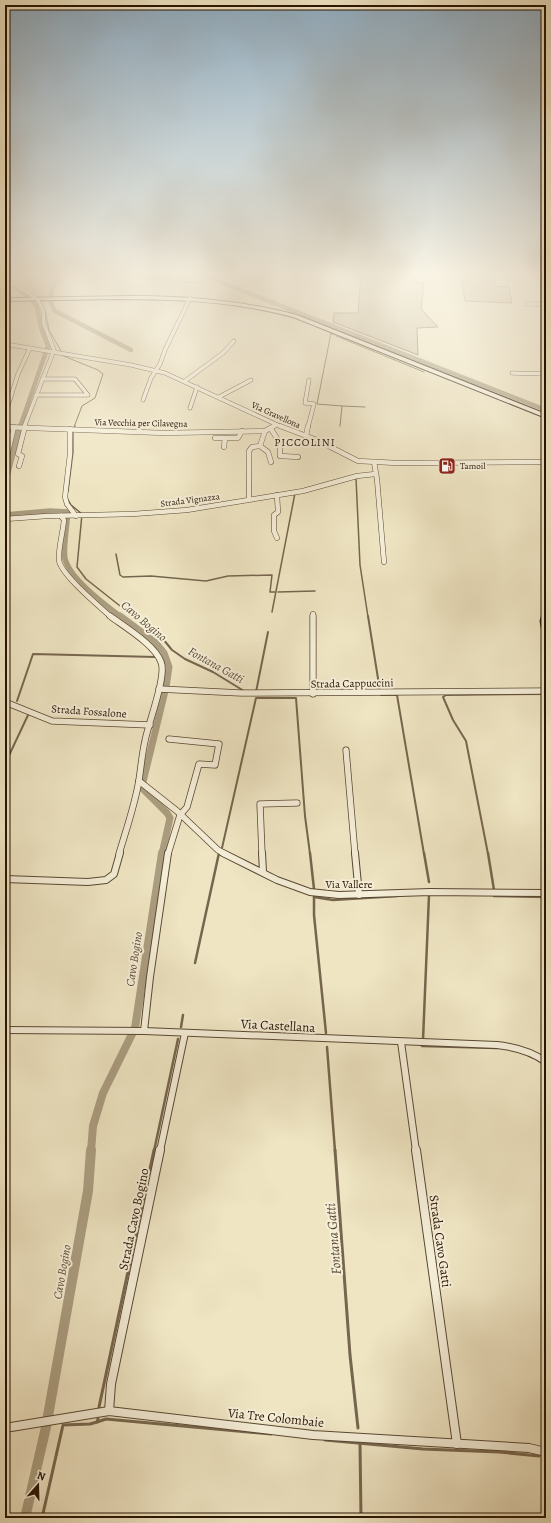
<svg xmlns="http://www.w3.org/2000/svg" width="551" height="1523" font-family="Alegreya,serif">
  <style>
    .green { fill: #cdc1a2; stroke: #7a6a52 }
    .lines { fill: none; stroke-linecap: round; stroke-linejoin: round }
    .stream-far4 { stroke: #76664e; stroke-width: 1 }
    .stream-far3 { stroke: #76664e; stroke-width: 1.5 }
    .stream-far2 { stroke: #76664e; stroke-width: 2 }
    .stream-far1 { stroke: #76664e; stroke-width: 2.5 }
    .stream { stroke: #76664e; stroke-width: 3 }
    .canal-far4 { stroke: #ab9e81; stroke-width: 4.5 }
    .canal-far3 { stroke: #ab9e81; stroke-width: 5.5 }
    .canal-far2 { stroke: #ab9e81; stroke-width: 7 }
    .canal-far1 { stroke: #ab9e81; stroke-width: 8 }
    .canal { stroke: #ab9e81; stroke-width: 10 }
    .minor-far4-casing { stroke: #594832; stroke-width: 4.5 }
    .minor-far3-casing { stroke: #594832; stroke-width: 5.5 }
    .minor-far2-casing { stroke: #594832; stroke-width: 7 }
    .minor-far1-casing { stroke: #594832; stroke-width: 8 }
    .minor-casing { stroke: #594832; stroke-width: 10 }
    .secondary-casing { stroke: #271301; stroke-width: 2 }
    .minor-far4 { stroke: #f5eed8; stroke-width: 3.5 }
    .minor-far3 { stroke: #f5eed8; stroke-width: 4.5 }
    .minor-far2 { stroke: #f5eed8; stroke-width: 5.5 }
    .minor-far1 { stroke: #f5eed8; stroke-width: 6 }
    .minor { stroke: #f5eed8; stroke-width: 8 }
    .secondary { fill: #f5eed8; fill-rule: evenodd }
    .wall { fill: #7b6e58; stroke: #271301 }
    .building { fill: #8f8066; stroke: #271301 }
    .labels { text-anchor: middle; stroke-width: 4; stroke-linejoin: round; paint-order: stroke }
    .far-street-label { font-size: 9px; fill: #271301; stroke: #f5eed8 }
    .far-poi-label { font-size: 9px; fill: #271301; stroke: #f5eed8; text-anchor: start }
    .far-quarter-label { font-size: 11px; letter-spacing: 1px; fill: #271301; stroke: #f5eed8 }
    .street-label { font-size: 11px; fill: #271301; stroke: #f5eed8 }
    .water-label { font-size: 12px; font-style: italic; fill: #5c4b34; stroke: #f5eed8 }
    .near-street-label { font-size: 13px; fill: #271301; stroke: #f5eed8 }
    .near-water-label { font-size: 14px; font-style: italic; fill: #5c4b34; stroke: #f5eed8 }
  </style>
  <rect width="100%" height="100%" fill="#efe5c3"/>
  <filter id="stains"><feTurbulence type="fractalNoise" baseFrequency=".005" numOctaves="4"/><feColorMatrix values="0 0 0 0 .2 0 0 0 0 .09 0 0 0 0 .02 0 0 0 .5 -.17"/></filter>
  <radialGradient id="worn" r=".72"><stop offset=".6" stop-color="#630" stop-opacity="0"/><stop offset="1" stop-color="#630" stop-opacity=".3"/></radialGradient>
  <g class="green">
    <polygon points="361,276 415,276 415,282 424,283 421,309 438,327 417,328 418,355 333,322 334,313 358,313"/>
    <polygon points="461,276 488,276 489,277 493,278 496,286 509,287 512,303 465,301"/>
  </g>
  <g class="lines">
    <g class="stream-far4">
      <polyline points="136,276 196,283"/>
      <polyline points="5,278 15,283"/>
      <polyline points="18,285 38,298"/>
      <polyline points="27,289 36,276"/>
      <polyline points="41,303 45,310 49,330 61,351 61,355 98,370 103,374 95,398 82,406 74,427"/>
      <polyline points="290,312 333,328 334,325"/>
      <polyline points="333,335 331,333 317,404 342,406 340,426"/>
      <polyline points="336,336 424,372"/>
      <polyline points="342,406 365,407"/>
    </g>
    <g class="stream-far3">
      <polyline points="74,428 75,426"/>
      <polyline points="356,478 360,565 368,617"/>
      <polyline points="68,491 73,452 73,431"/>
      <polyline points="67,498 71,505 82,514 77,567 86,579 134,617"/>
      <polyline points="116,554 120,575 123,577 151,576 206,581 228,576 272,575 270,592 275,592"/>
      <polyline points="278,592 315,591"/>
      <polyline points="272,612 295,493"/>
    </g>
    <g class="stream-far2">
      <polyline points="133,616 163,639 172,650 185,659 213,672 244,691"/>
      <polyline points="368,616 380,691"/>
      <polyline points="256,692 268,632"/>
      <polyline points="381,695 397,695 424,854"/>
      <polyline points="17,701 33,654 156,657"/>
      <polyline points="5,764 29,713"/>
      <polyline points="222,848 256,698 296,698 305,816 310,854"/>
      <polyline points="488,854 466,741 453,720 443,697 446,695 545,694"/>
    </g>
    <g class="stream-far1">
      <polyline points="310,853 314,889"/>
      <polyline points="424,853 429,882"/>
      <polyline points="488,853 494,890"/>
      <polyline points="314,896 314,915 326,1033"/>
      <polyline points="494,896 546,897"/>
      <polyline points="314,897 333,900 397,896"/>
      <polyline points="195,963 219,853"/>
      <polyline points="181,1027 183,1015"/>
      <polyline points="423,1040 429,895"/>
      <polyline points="422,1046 497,1048"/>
      <polyline points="327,1047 335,1151"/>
      <polyline points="154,1151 178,1039"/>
    </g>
    <g class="stream">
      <polyline points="335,1150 350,1355 358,1428"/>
      <polyline points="99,1407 154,1150"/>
      <polyline points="97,1422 106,1419 271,1434"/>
      <polyline points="325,1440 423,1449 499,1452 539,1456"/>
      <polyline points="360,1443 361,1518"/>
      <polyline points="42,1518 63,1425 90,1424 97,1422 98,1419"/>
    </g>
    <g class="canal-far4">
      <path d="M59,276c-7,12 -13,22 -4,35l76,39"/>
      <polyline points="205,276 546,410"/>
      <polyline points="5,282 30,297"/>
      <polyline points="20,427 48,346 41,328 37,307 33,301"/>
    </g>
    <g class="canal-far3">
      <polyline points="5,484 20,426"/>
      <path d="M5,515l45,-4 18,1c-1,11 -5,37 -3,47 6,21 39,45 56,58"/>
    </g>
    <polyline class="canal-far2" points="120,616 155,642 164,653 169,667 166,687 142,786 143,789 167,813 170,818 162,854"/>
    <polyline class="canal-far1" points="91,1151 93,1126 103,1093 135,1028 162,853"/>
    <polyline class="canal" points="25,1518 46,1427 88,1191 91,1150"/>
    <g class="minor-far4-casing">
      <g id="minor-far4">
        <polyline points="5,280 18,286 37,299 43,310 44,324 54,350 24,427"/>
        <polyline points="526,304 546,304"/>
        <polyline points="5,344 131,365 165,373 282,427"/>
        <polyline points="512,373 546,374"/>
        <polyline points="185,381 223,353 234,341"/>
        <polyline points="36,395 88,395 75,379 42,379"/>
        <polyline points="219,397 251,380"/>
        <polyline points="143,400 151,378 160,364 165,350 190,298"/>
        <polyline points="190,408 197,387"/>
        <polyline points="5,415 18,374 30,348"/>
        <polyline points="5,427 11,427"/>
        <polyline points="272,427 276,425"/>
        <polyline points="308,427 314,404 305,403 309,380"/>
      </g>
    </g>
    <g class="minor-far3-casing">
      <g id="minor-far3">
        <polyline points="280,426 317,440 358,461 397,463 546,462"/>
        <polyline points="5,427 164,433 265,431 274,426"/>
        <polyline points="70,429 70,454 65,497 67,504 76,516"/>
        <polyline points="271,429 280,443 280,456 298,457"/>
        <polyline points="306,436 308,426"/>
        <polyline points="215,438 225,438"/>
        <polyline points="260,446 268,452 271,462"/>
        <polyline points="224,447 225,438 238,438 242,431"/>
        <polyline points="374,462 377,479 384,562"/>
        <polyline points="5,464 14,427"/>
        <polyline points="19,466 22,456 18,454 25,426"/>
        <polyline points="277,495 278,512 274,515 274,531 277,538"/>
        <polyline points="249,499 249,451 252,447 260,446 265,431"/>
        <path d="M61,516l3,4c-1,12 -6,29 -5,40 1,14 41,47 52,57"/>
        <polyline points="5,519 47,516 133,514 187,510 303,491 357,476 375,474"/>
        <polyline points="313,614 313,617"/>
      </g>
    </g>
    <g class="minor-far2-casing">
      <g id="minor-far2">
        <path d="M110,616c15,11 45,29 51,46 6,14 -13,62 -16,79 -3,13 -4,26 -6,39 -4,25 -13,50 -20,74"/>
        <polyline points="313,616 313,694"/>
        <polyline points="159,689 241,693 546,691"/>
        <polyline points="5,702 52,721 150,725"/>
        <polyline points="346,750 355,854"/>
        <polyline points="139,781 177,811 218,850 225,854"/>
        <polyline points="168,854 180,815 187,807 199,764 215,765 219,744 169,739"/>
        <polyline points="262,854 260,804 297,803"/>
      </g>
    </g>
    <g class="minor-far1-casing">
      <g id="minor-far1">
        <polyline points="223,853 277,880 310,892 339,895 430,892 546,893"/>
        <polyline points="262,853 263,872"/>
        <polyline points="355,853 359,895"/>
        <polyline points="5,879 88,882 106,880 114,874 120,853"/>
        <path d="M5,1030l139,1 353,14c18,2 34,6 49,17"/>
        <polyline points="144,1031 150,977 168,853"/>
        <polyline points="401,1042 416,1151"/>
        <polyline points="160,1151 185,1033"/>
      </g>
    </g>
    <g class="minor-casing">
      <g id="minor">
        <polyline points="416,1150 457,1444"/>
        <polyline points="109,1411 111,1384 160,1150"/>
        <polyline points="5,1428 109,1411 313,1435 529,1448 546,1452"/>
      </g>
    </g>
    <g class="secondary-casing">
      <path id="secondary" d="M129,296c58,0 111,4 168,19l249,99v4l-253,-101c-64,-17 -122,-18 -187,-18 -34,1 -67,1 -101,2v-2l12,-1z"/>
    </g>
    <use href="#minor-far4" class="minor-far4"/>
    <use href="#minor-far3" class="minor-far3"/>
    <use href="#minor-far2" class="minor-far2"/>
    <use href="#minor-far1" class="minor-far1"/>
    <use href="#minor" class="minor"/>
    <use href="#secondary" class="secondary"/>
  </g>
  <polygon class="wall" points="543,611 546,611 546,653 540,621"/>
  <polygon class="building" points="543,611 546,611 546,628"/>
  <linearGradient id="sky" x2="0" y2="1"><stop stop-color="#8fabbf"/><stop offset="0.56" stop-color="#f8f3e4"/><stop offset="1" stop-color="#f8f3e4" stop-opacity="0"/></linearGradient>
  <rect width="551" height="489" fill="url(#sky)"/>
  <defs>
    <g id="fuel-square" transform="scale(0.9)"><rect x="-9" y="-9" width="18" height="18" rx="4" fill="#8f2418" stroke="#f5eed8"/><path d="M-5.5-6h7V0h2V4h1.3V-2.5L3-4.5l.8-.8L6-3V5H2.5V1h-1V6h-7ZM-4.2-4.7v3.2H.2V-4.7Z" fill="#fff"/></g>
  </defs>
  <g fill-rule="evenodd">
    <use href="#fuel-square" x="447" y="466"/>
  </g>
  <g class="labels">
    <g class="far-street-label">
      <text transform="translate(276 415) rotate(24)" y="3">Via Gravellona</text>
      <text transform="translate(141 423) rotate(1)" y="3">Via Vecchia per Cilavegna</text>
      <text transform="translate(190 500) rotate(-7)" y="3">Strada Vignazza</text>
    </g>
    <g class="far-poi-label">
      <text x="460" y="469">Tamoil</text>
    </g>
    <g class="far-quarter-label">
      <text x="305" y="446">PICCOLINI</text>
    </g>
    <g class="street-label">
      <text transform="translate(352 683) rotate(-1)" y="4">Strada Cappuccini</text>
      <text transform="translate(89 711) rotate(4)" y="4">Strada Fossalone</text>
      <text x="349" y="888">Via Vallere</text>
    </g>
    <g class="water-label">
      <text transform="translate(144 621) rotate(40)" y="4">Cavo Bogino</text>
      <text transform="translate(216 665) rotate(29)" y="4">Fontana Gatti</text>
      <text transform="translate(134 959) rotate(-81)" y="4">Cavo Bogino</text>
      <text transform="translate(62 1272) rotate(-80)" y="4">Cavo Bogino</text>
    </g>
    <g class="near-street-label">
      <text transform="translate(278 1025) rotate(3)" y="5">Via Castellana</text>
      <text transform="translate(133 1219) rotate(-78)" y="5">Strada Cavo Bogino</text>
      <text transform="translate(441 1241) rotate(82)" y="5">Strada Cavo Gatti</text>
      <text transform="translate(276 1417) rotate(6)" y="5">Via Tre Colombaie</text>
    </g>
    <g class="near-water-label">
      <text transform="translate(333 1239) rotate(-95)" y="5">Fontana Gatti</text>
    </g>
  </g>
  <rect width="551" height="1523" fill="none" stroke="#efe5c3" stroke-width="20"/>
  <rect x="6" y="6" width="539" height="1511" fill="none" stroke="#271301" stroke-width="2"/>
  <rect x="10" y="10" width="531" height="1503" fill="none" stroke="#271301"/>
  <g transform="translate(38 1485) rotate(20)" stroke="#f5eed8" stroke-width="3" paint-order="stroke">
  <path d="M0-3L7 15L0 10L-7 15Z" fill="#271301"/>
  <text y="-6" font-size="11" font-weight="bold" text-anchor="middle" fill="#271301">N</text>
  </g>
  <rect width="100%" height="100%" filter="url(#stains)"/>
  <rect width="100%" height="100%" fill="url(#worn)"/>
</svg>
